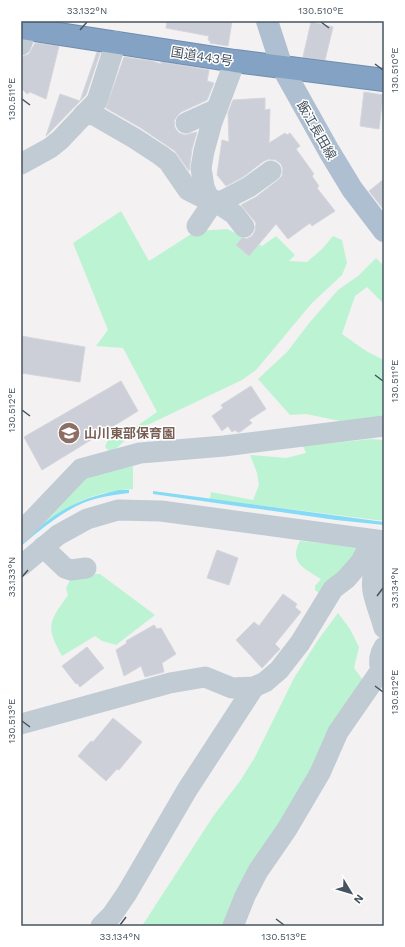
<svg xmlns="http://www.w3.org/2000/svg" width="405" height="947" font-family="'Work Sans','Noto Sans JP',sans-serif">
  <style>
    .green { fill: #bcf4d3 }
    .water { fill: #85dbf5 }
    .building { fill: #cccfd7; stroke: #d4d6dd }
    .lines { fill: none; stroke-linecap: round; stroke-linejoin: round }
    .highway-casing { stroke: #6f8db0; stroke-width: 24 }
    .minor { stroke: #c0cbd4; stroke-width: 21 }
    .major { stroke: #aebfd2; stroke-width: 22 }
    .highway { stroke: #84a2c4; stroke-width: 22 }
    .ticks { fill: none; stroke: #475460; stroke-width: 1.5 }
    .labels { text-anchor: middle; stroke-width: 3; stroke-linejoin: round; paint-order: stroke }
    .street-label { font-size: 13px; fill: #475460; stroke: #fff }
    .education-label { font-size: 13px; font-weight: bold; fill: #785e54; stroke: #fff; text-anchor: start }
    .neatline { fill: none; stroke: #475460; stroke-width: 1.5 }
    .ticks-label { font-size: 10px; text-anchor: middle; fill: #475460 }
  </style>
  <rect width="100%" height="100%" fill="#f3f1f1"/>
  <g class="green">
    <polygon points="121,211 149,261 196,231 227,229 262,246 276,236 295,255 289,261 307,262 322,249 333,236 342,240 347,263 342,275 312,303 256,370 242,380 137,430 111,453 105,447 109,437 131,430 157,412 123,348 96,346 108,330 73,243"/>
    <polygon points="376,258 384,266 384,304 367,287 355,296 342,334 366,351 384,360 384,417 340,421 306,414 290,415 258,379 287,352 310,322 338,290 358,276"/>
    <polygon points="371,439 384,440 384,521 210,499 211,492 253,500 259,485 257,473 250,455 286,458 306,453 303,446"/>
    <path d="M133,466v23c-44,3 -64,16 -100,42l49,-53 27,-8z"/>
    <path d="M300,541l62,6 -41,48 -6,-5v-4l6,-7c-16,-10 -33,-17 -21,-38z"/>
    <path d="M86,574h14l55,41 -39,30 -14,-4 -7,-5 -33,20c-17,-30 -13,-34 6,-61l-2,-7 5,-10z"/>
    <polygon points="338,613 350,629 359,647 354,668 366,684 229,926 142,926 214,815 240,781 255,757 294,678 318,640"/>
  </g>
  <g class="water">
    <path d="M119,490h10v3c-15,2 -32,4 -46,10 -23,10 -43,27 -62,43v-4c17,-14 35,-30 56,-39 13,-6 28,-10 42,-13z"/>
    <polygon points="153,491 384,522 384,525 336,520 153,494"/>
  </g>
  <g class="building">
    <polygon points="167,21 232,21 228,46 210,43 210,41 208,40 209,36 166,28"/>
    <polygon points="311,22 333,27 325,60 303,57"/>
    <polygon points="35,43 59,46 46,99 30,92 27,94 21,88 21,64 22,57 29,54"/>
    <polygon points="97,52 100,53 86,95 46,136 60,94 80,101"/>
    <polygon points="124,57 152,61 161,64 161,62 209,70 207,81 214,83 207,100 181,112 177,116 174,121 175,128 179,133 185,135 197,132 192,149 189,171 175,151 141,128 106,108"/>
    <polygon points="364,92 383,95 379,129 360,126"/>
    <polygon points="265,98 265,110 270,109 269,143 285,133 287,135 290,133 300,146 296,149 314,174 312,176 319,186 317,188 335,211 312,226 310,223 288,239 276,224 249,256 236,245 242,238 246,239 252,236 255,231 256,223 241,205 256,197 278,180 282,176 283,169 281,164 276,160 269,159 264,161 243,177 226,186 217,175 222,140 229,142 228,113 233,100"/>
    <polygon points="384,179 384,210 369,191"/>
    <polygon points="21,336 85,347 80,382 21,373"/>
    <polygon points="121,381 138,411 42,470 24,437"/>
    <polygon points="251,386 266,409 249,420 252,423 240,432 237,432 235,430 232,432 228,426 222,431 212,416 223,408 221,405"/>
    <polygon points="217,550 238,558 229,585 207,578"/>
    <polygon points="283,594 297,604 295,607 301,612 275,644 280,649 262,668 236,640 254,622 259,626"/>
    <polygon points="154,625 157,629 161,628 176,654 162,663 164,672 145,677 141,666 124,676 116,650 127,643 126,641"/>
    <polygon points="87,647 104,668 80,687 77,683 76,684 62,666"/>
    <polygon points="113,718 142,742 119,770 117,769 106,781 78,756 91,741 93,742"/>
  </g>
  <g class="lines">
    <g class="highway-casing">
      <polyline id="highway" points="21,28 235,61 384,80"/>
    </g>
    <g class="minor">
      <polyline points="21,45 27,29"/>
      <polyline points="235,61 212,122 204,151 201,168 204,187 208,196 214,201 222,201 249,187 271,171"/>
      <polyline points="84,114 94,115 134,138 160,155 168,161 188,190 202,197 214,201"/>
      <polyline points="186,123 217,109"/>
      <polyline points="21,164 50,148 60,140 97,101 116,42"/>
      <polyline points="197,226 214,201 234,214 244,227"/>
      <polyline points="21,532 81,469 140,453 224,446 384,426"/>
      <path d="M381,541c-2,15 -11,35 -8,50 2,12 8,25 11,37"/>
      <polyline points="43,547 65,568 71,570 86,568"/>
      <polyline points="21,566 58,535 87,519 118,510 161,511 384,541"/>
      <path d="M381,670c-3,-9 -2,-15 3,-23"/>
      <polyline points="21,724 170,683 205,677 232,688 254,687 265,682 279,670 300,643 333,589 346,579 360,563 373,540"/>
      <polyline points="101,926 112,915 127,893 187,790 254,687"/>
      <polyline points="233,926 245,896 258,871 287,829 320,773 338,732 381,670 384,672"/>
    </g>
    <polyline class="major" points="267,21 282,67 329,151 352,189 384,231"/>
    <use href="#highway" class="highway"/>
  </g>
  <path class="ticks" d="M321,22l8,6M80,30l7,-8M375,64l8,6M22,99l8,6M375,375l8,6M22,410l8,6M22,577l6,-7M377,596l6,-8M375,686l8,6M22,721l8,6M276,919l8,6M120,925l6,-8"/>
  <defs>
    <g id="school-disc" transform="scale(1.15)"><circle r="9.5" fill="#8d6e63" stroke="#fff"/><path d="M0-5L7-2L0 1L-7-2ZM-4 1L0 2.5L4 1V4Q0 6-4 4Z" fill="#fff"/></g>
  </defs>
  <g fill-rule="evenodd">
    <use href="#school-disc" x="69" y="433"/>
  </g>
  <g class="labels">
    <g class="street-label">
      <text transform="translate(202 56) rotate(9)" y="5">国道443号</text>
      <text transform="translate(317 130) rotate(60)" y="5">飯江長田線</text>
    </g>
    <g class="education-label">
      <text x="84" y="438">山川東部保育園</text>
    </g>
  </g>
  <rect width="405" height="947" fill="none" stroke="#ffffff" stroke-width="44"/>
  <g transform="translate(351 893) rotate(128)" stroke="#ffffff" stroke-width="3" paint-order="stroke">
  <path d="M0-3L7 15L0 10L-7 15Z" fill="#475460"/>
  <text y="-6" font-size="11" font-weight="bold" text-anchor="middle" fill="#475460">N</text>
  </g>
  <rect x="22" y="22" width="361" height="903" class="neatline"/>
  <g class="ticks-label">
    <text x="87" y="14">33.132°N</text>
    <text x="321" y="14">130.510°E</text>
    <text transform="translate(394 70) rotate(-90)" y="4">130.510°E</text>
    <text transform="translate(11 99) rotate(-90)" y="4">130.511°E</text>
    <text transform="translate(394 381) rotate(-90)" y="4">130.511°E</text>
    <text transform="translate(11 410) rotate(-90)" y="4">130.512°E</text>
    <text transform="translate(11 577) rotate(-90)" y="4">33.133°N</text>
    <text transform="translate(394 588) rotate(-90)" y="4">33.134°N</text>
    <text transform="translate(394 692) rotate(-90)" y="4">130.512°E</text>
    <text transform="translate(11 721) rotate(-90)" y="4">130.513°E</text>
    <text x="120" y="940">33.134°N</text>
    <text x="284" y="940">130.513°E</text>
  </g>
</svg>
